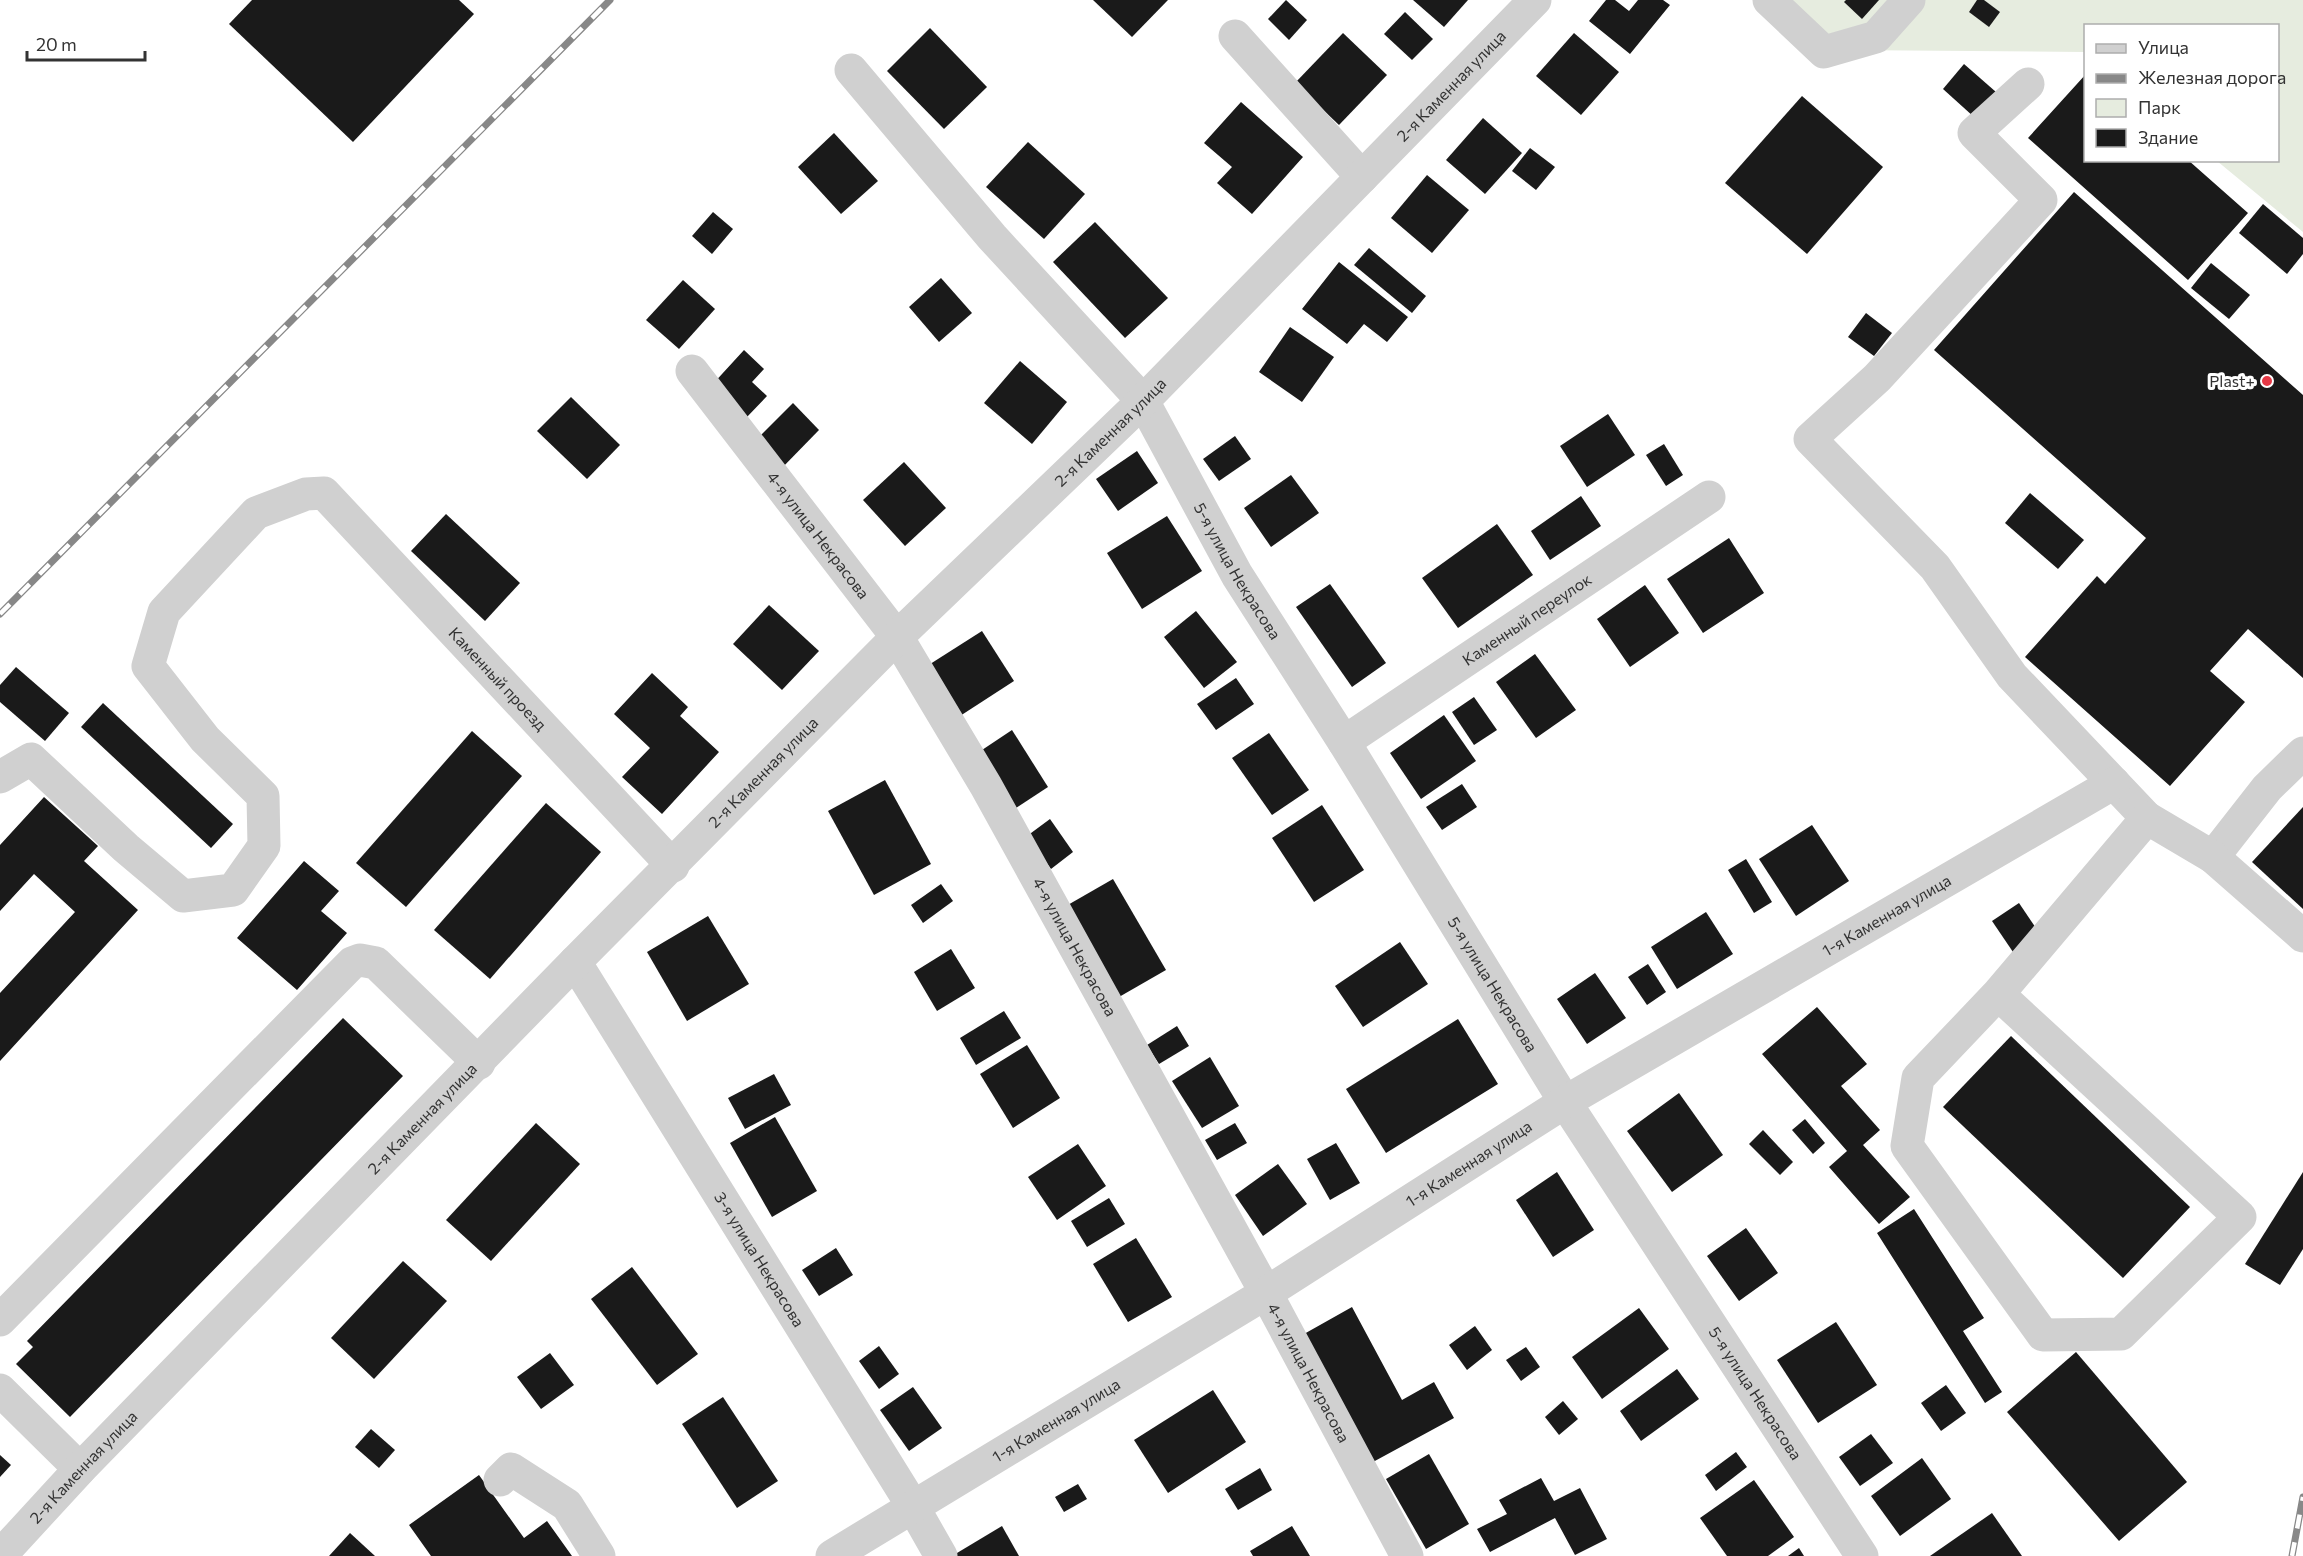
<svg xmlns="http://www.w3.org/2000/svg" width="2303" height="1556" font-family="Commissioner,sans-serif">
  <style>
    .green { fill: #e6ecdf }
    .building { fill: #1a1a1a }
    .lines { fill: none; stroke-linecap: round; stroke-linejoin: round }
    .minor { stroke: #d0d0d0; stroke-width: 33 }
    .rail-casing { stroke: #888; stroke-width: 7 }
    .rail { stroke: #fff; stroke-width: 4.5; stroke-dasharray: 14; stroke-linecap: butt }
    .poi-dot { fill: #e63946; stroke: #fff; stroke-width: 2 }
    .labels { text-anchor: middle; stroke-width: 6; stroke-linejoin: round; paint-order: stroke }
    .street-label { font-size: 16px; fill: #333; stroke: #fff }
    .poi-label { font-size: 16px; fill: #333; stroke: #fff; text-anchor: end }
  </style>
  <rect width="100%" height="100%" fill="#fff"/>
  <polygon class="green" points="1792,0 2303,0 2303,232 2217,161 2278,160 2278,26 2086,26 2085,52 1844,50"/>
  <g class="building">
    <polygon points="252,0 459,0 474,14 353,142 229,24"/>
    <polygon points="1093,0 1168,0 1132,37"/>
    <polygon points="1286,0 1307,20 1289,40 1268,19"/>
    <polygon points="1413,0 1468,0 1444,27"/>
    <polygon points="1606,0 1615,0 1629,11 1638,0 1663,0 1670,5 1630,54 1589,21"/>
    <polygon points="1846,0 1879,0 1862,19 1844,2"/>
    <polygon points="1977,0 1984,0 2000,12 1989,27 1969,12"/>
    <polygon points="1405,12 1433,39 1412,60 1384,34"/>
    <polygon points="930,28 987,87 944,129 887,71"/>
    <polygon points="1343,33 1387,75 1339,125 1295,83"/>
    <polygon points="1574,33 1619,72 1581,115 1536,76"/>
    <polygon points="1964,64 1996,92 1974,117 1943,89"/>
    <polygon points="2086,74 2086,160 2188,160 2248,213 2188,280 2028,138"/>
    <polygon points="1802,96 1883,167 1807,254 1725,183"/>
    <polygon points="1241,102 1303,157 1252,214 1217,183 1232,167 1204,143"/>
    <polygon points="1483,118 1522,153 1485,194 1446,160"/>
    <polygon points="834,133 878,181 841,214 798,167"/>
    <polygon points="1028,142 1085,194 1044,239 986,187"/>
    <polygon points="1530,148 1555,167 1536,190 1512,171"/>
    <polygon points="1427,175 1469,210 1432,253 1391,218"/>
    <polygon points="2074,192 2303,395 2303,678 2248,629 2210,671 2245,702 2170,786 2025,657 2097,576 2105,584 2146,538 1934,350"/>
    <polygon points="2263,204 2303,238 2303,254 2287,274 2239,233"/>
    <polygon points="713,212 733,229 712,254 692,236"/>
    <polygon points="1095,222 1168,298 1125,338 1053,262"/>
    <polygon points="1369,248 1426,296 1412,313 1354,265"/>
    <polygon points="1339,262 1408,317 1387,342 1364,324 1347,344 1302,309"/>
    <polygon points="2211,263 2250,295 2229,319 2191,288"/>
    <polygon points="941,278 972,313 939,342 909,307"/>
    <polygon points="683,280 715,309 679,349 646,320"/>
    <polygon points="1866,313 1892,333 1874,356 1848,337"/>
    <polygon points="1290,327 1334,357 1302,402 1259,372"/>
    <polygon points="744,350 764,369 752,382 767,396 746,418 711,386"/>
    <polygon points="1020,361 1067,402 1032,444 984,403"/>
    <polygon points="571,397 620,445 587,479 537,431"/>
    <polygon points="793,403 819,430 779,471 752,444"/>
    <polygon points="1608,414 1635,455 1587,487 1560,446"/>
    <polygon points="1235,436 1251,459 1219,481 1203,459"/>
    <polygon points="1664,444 1683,475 1666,486 1646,455"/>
    <polygon points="1137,451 1158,483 1118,511 1096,479"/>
    <polygon points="904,462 946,508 905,546 863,500"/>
    <polygon points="1291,475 1319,513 1271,547 1244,508"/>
    <polygon points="2030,493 2084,540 2058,569 2005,523"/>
    <polygon points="1581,496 1601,526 1550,560 1531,531"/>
    <polygon points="446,514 520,583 485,621 411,551"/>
    <polygon points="1167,516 1202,571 1142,609 1107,553"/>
    <polygon points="1497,524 1533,575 1458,628 1422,578"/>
    <polygon points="1729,538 1764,593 1703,633 1667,579"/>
    <polygon points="1330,584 1386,663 1352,687 1296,607"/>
    <polygon points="1645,585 1679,633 1630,667 1597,619"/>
    <polygon points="769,605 819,651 782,690 733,644"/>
    <polygon points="1196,611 1237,662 1204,688 1164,637"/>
    <polygon points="982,631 1014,681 960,716 927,666"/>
    <polygon points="1535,654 1576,710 1536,738 1496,682"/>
    <polygon points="16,667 69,713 45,741 0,702 0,685"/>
    <polygon points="652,673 688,707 680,716 719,752 662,814 622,777 650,748 614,714"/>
    <polygon points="1236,678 1254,704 1216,730 1197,704"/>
    <polygon points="1474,697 1497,730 1474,745 1452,712"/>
    <polygon points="103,703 233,824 211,848 81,727"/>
    <polygon points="1444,715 1476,761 1421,799 1390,753"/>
    <polygon points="1012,730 1048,787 1016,808 979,752"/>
    <polygon points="472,731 522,776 406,907 356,863"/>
    <polygon points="1269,733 1309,790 1272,815 1232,758"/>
    <polygon points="885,780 931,864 874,895 828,811"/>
    <polygon points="1462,784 1477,807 1442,830 1426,807"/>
    <polygon points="44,797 98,846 84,861 138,910 0,1061 0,993 75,912 34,874 0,911 0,845"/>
    <polygon points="546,803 601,852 490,979 434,930"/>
    <polygon points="1322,805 1364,870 1314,902 1272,838"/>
    <polygon points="2303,807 2303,909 2252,862"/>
    <polygon points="1050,819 1073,852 1051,869 1027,836"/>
    <polygon points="1812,825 1849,881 1796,916 1759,859"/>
    <polygon points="1746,859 1772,902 1754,913 1728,870"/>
    <polygon points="304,861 339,891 321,911 347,933 297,990 237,938"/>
    <polygon points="1113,879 1166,970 1119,997 1066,906"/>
    <polygon points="941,884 953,901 923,923 911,905"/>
    <polygon points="2019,903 2040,934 2013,952 1992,921"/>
    <polygon points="1706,912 1733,954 1677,989 1651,947"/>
    <polygon points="708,916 749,984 687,1021 647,952"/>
    <polygon points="1400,942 1428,984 1363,1027 1335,986"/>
    <polygon points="951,949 975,988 937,1011 914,972"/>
    <polygon points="1648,964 1666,992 1647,1005 1628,977"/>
    <polygon points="1595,973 1626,1018 1587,1044 1557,999"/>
    <polygon points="1817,1007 1867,1064 1841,1086 1880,1130 1863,1145 1910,1197 1879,1224 1829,1167 1847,1151 1762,1054"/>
    <polygon points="1004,1011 1021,1038 976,1065 960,1038"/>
    <polygon points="343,1018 403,1076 70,1417 16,1364 33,1347 27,1341"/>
    <polygon points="1458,1019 1498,1084 1386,1153 1346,1089"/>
    <polygon points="1177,1026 1189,1046 1159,1064 1147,1045"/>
    <polygon points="2011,1036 2190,1207 2123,1278 1943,1107"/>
    <polygon points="1027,1045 1060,1098 1013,1128 980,1074"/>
    <polygon points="1210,1057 1239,1106 1202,1128 1172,1081"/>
    <polygon points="774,1074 791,1105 745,1129 728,1098"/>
    <polygon points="1679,1093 1723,1155 1672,1192 1627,1131"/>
    <polygon points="775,1117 817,1191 772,1217 730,1143"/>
    <polygon points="1805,1119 1825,1143 1813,1154 1792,1130"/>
    <polygon points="536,1123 580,1164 491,1261 446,1220"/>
    <polygon points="1235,1123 1247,1143 1217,1160 1205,1140"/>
    <polygon points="1763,1130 1793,1162 1780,1175 1749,1144"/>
    <polygon points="1336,1143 1360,1183 1330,1200 1307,1159"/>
    <polygon points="1078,1144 1106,1186 1057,1220 1028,1177"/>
    <polygon points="1278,1164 1307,1204 1263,1236 1235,1195"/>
    <polygon points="1557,1172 1594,1230 1553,1257 1516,1200"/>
    <polygon points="2303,1172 2303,1249 2280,1285 2245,1264"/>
    <polygon points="1109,1198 1125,1224 1087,1247 1071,1221"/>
    <polygon points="1914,1209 1984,1318 1963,1331 2002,1392 1985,1403 1877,1233"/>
    <polygon points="1746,1228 1778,1273 1739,1301 1707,1256"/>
    <polygon points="1136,1238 1172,1297 1128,1322 1093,1264"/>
    <polygon points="836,1248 853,1275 819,1296 802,1270"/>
    <polygon points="403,1261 447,1301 374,1379 331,1338"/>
    <polygon points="632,1267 698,1354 657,1385 591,1299"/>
    <polygon points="1352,1307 1402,1400 1434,1382 1454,1418 1373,1462 1304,1334"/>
    <polygon points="1639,1308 1669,1349 1602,1399 1572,1357"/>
    <polygon points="1836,1322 1877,1385 1818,1423 1777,1360"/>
    <polygon points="1475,1326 1492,1350 1467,1370 1449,1345"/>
    <polygon points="879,1346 899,1374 879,1389 859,1361"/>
    <polygon points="1526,1347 1540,1367 1521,1381 1506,1360"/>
    <polygon points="2076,1352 2187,1482 2119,1541 2007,1412"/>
    <polygon points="550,1353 574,1385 541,1409 517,1377"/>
    <polygon points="1677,1369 1699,1399 1641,1441 1620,1411"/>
    <polygon points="1946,1385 1966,1413 1941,1431 1921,1403"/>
    <polygon points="913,1387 942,1428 909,1451 880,1410"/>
    <polygon points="1213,1390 1246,1442 1168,1493 1134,1440"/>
    <polygon points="723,1397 778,1481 737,1508 682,1424"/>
    <polygon points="1563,1401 1578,1419 1559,1435 1545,1417"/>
    <polygon points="371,1429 395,1450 379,1468 355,1447"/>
    <polygon points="1871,1434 1893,1463 1860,1486 1839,1457"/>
    <polygon points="1736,1452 1747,1467 1716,1491 1705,1475"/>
    <polygon points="1429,1454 1469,1524 1426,1549 1386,1479"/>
    <polygon points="0,1455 11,1465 0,1477"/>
    <polygon points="1922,1458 1951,1499 1900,1536 1871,1496"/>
    <polygon points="1260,1468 1272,1490 1238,1510 1225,1489"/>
    <polygon points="479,1475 524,1538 547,1521 572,1556 431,1556 409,1525"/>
    <polygon points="1541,1478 1554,1501 1580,1488 1607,1539 1575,1555 1555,1518 1490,1552 1477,1529 1507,1514 1499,1500"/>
    <polygon points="1754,1480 1794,1537 1768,1556 1727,1556 1700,1518"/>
    <polygon points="1078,1484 1087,1499 1064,1512 1055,1497"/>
    <polygon points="1992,1513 2022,1556 1930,1556"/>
    <polygon points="1002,1526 1019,1556 952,1556"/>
    <polygon points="1292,1526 1310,1556 1253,1556 1250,1551"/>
    <polygon points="350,1533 375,1556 329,1556"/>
    <polygon points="1799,1548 1804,1556 1788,1556"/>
  </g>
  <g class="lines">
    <g class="minor">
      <polyline points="1769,0 1824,52 1876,37 1909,0"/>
      <polyline points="1235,36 1362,177"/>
      <path id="s1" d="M851,70l141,167 151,164 94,174 107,167 221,360 297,454"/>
      <polyline points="2028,84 1974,133 2041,200 1877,378 1810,439 1935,567 2012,676 2147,818"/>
      <path id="s2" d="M692,371l205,266 89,149 280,507 141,263"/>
      <path id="s3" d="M1344,742l365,-245"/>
      <polyline points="2303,753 2267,788 2213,857 2303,936"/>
      <path id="s4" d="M0,777l31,-18 95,89 57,48 50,-6 31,-44 -1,-50 -58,-57 -57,-73 16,-54 92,-99 50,-19 18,-1 349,373"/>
      <path id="s5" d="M575,962l337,543 29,51"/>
      <polyline points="1998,994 1918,1078 1907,1146 2043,1335 2121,1334 2240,1217 1998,994 2147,818 2213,857"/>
      <polyline points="0,1320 352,963 360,960 376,963 479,1063"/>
      <polyline points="0,1390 80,1469"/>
      <polyline points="500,1480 511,1469 567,1505 599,1556"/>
      <path id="s6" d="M0,1556l80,-87 495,-507 322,-325 246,-236 392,-401"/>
      <path id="s7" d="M832,1556l434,-263 299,-191 549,-319"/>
    </g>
    <g class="rail-casing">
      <g id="rail">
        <polyline points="0,614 610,0"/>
        <polyline points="2292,1556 2303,1497"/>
      </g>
    </g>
    <use href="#rail" class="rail"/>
  </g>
  <circle class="poi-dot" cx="2267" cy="381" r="6"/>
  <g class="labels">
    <g class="street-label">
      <text dy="6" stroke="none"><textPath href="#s6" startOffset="2066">2-я Каменная улица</textPath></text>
      <text dy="6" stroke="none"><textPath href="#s6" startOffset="1580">2-я Каменная улица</textPath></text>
      <text dy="6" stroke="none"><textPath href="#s2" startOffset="207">4-я улица Некрасова</textPath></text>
      <text dy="6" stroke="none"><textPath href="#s1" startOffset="636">5-я улица Некрасова</textPath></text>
      <text dy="6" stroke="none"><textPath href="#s3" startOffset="220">Каменный переулок</textPath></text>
      <text dy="6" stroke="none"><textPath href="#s4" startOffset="1086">Каменный проезд</textPath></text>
      <text dy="6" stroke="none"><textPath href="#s6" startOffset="1094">2-я Каменная улица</textPath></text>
      <text dy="6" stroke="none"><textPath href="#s7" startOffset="1234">1-я Каменная улица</textPath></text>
      <text dy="6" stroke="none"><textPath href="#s2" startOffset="693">4-я улица Некрасова</textPath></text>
      <text dy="6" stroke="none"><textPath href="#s1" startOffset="1122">5-я улица Некрасова</textPath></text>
      <text dy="6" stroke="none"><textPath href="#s6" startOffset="608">2-я Каменная улица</textPath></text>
      <text dy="6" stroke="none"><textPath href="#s7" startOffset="748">1-я Каменная улица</textPath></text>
      <text dy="6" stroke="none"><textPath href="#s5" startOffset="350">3-я улица Некрасова</textPath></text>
      <text dy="6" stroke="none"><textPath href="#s2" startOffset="1179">4-я улица Некрасова</textPath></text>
      <text dy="6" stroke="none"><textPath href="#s1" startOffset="1608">5-я улица Некрасова</textPath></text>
      <text dy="6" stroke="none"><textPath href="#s7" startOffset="262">1-я Каменная улица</textPath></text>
      <text dy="6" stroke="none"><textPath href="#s6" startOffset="122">2-я Каменная улица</textPath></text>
    </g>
    <g class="poi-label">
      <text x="2255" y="387">Plast+</text>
    </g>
  </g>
  <rect x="2084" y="24" width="195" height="138" fill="#ffffff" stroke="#adadad" stroke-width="1.5"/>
  <rect x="2096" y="44" width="30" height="9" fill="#d0d0d0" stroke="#adadad" stroke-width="1.5"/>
  <text x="2138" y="54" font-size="18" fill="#333333">Улица</text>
  <rect x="2096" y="74" width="30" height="9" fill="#888888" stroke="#adadad" stroke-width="1.5"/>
  <text x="2138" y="84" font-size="18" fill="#333333">Железная дорога</text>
  <rect x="2096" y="99" width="30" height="18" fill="#e6ecdf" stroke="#adadad" stroke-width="1.5"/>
  <text x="2138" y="114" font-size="18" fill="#333333">Парк</text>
  <rect x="2096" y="129" width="30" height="18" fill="#1a1a1a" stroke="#adadad" stroke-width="1.5"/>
  <text x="2138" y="144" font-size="18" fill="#333333">Здание</text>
  <path d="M27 51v9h118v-9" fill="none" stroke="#333333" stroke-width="3"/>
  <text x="36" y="51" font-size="18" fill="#333333" stroke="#ffffff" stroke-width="4.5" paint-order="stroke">20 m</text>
</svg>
